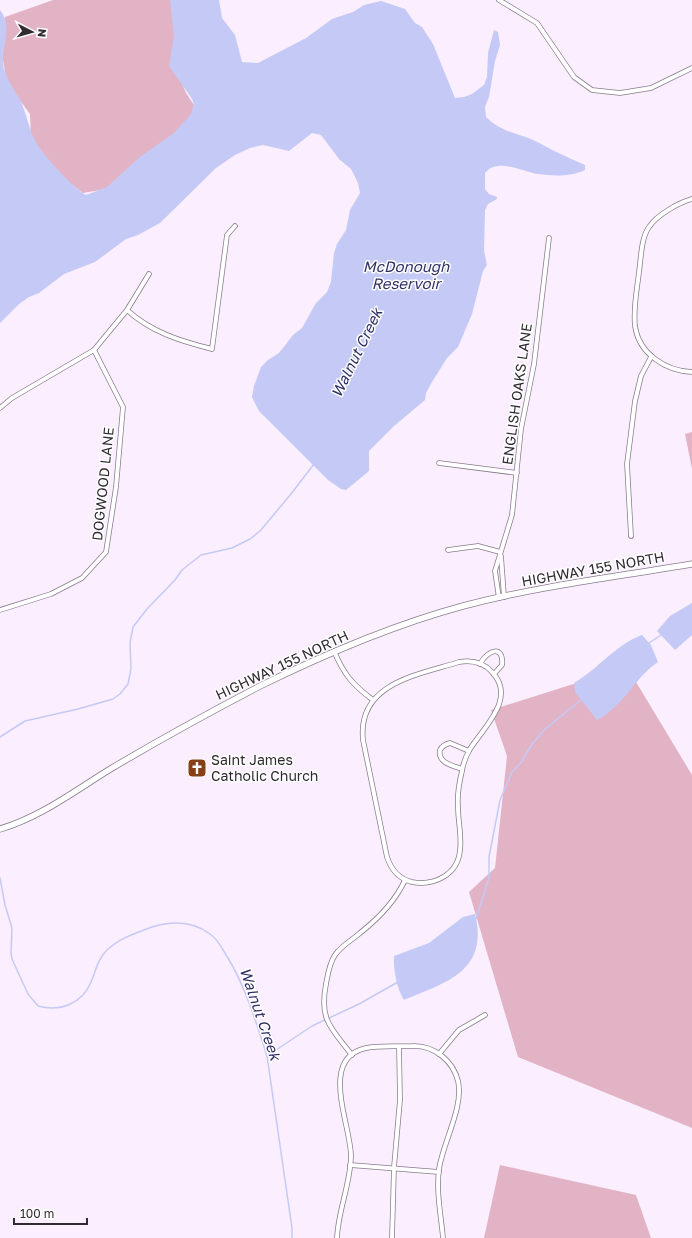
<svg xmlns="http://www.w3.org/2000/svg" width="692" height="1238" font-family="'Golos Text',sans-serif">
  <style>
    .forest { fill: #e2b3c5 }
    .water { fill: #c4caf5 }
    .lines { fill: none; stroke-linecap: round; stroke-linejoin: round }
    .stream { stroke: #c4caf5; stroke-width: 1.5 }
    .minor-casing { stroke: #877c8b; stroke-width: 5.5 }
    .secondary-casing { stroke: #877c8b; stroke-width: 7 }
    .minor { stroke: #fff; stroke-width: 4 }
    .secondary { stroke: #fff; stroke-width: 5.5 }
    .labels { text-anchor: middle; stroke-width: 3; stroke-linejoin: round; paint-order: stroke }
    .street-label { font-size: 14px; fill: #302b31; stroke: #fff }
    .poi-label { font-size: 14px; fill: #302b31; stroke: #fff; text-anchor: start }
    .water-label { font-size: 15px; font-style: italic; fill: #303165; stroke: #fff }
  </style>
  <rect width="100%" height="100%" fill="#faeeff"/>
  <g class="forest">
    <polygon points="53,0 173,0 176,70 186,93 200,114 118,187 83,193 59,175 31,139 30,114 7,83 1,49 5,17"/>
    <polygon points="692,432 692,469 685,434"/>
    <polygon points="627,667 692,775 692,1128 518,1057 469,892 495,868 507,756 491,710"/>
    <polygon points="500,1165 636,1195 651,1238 484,1238"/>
  </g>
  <g class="water">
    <path d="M170,0h49l3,18 13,17 7,27 16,1 48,-25 26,-19 21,-7 11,-7 17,-4 24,8 10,14 7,4 11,17 22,54 9,-1 8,-3 12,-9 3,-8 1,-24 6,-23 4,2 2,13 -5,16 -6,36 -4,10 1,10c17,17 35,16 55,27 14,8 29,14 44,21v5c-14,7 -32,6 -47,4 -16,-2 -40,-17 -53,-1v16l4,5 8,3v2l-9,5 -3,6 -1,41 3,14 -4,6 -11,43 -14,33 -11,11 -15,24 -6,11 -1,7 -31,26 -25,25v20l-23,19 -5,-1 -13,-9 -69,-69 -7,-14 2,-11 7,-19 7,-7 11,-7 14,-18 9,-7 14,-25 11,-11 4,-10 3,-29 3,-9 9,-14 4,-20 10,-17 -2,-10 -7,-14 -12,-10 -18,-24 -9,-2 -23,18 -26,-6 -13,3 -15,7 -19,13 -56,55 -22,12 -12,4 -31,23 -31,12 -25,19 -10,4 -10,7 -19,19v-313c13,16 2,35 3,53 1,14 12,27 18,39 6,13 8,28 15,40 7,13 37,46 50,53l21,-8 34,-31 33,-23 17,-19 3,-10 -2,-5 -23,-33 5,-31z"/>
    <polygon points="692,603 692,635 675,650 657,631 670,616"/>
    <path d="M642,635l9,10 7,17c-24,16 -35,45 -61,58l-22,-28 -1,-9c24,-14 41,-38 68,-48z"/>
    <path d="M475,914c14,57 -28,68 -71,86 -7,-11 -11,-31 -10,-44l35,-13 34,-26z"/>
  </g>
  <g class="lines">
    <g class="stream">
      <polyline points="649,643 661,635"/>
      <polyline points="0,737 25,721 78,709 113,699 120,694 128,684 131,669 130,643 133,627 147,609 175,580 182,570 201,555 232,548 250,539 260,531 291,494 314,464"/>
      <path d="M0,878l5,27 7,23 -1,25 1,6 16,35 10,12c22,6 44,-2 53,-24 5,-11 6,-22 16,-32 13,-12 29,-17 45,-23 20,-6 41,-6 58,7 9,6 12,15 18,24 18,30 28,64 39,98l25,172v10"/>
      <polyline points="476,919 489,877 489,857 500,800 512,772 522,761 532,744 545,729 581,700"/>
      <polyline points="267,1056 312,1026 359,1004 398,982"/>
    </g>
    <g class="minor-casing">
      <g id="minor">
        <polyline points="499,0 537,23 574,77 592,90 620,93 651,88 692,68"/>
        <path d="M692,199c-14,4 -35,16 -43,28 -8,11 -8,32 -10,45 -2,18 -6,36 -4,54 4,28 31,45 57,46"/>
        <path d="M127,310c24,22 53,31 85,39l15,-114 8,-9"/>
        <polyline points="0,408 12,398 94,350 127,310 149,274"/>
        <polyline points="439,463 517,473"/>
        <polyline points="631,536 627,464 635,401 641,376 651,357"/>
        <polyline points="448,550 478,546 500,552"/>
        <polyline points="501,556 504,597"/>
        <polyline points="499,598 495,571 512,515 521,429 534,364 549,238"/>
        <polyline points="0,610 51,594 82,578 106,552 116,487 123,407 94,350"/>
        <path d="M334,651c10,24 19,34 39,49"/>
        <path d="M459,662c12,-2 24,0 33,10 25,26 -8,55 -22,77 -4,7 -7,15 -8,22 -3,12 -5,24 -4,36 0,15 4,29 2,43 -2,25 -26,36 -48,32 -13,-3 -21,-13 -25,-25l-24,-117c-6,-57 55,-65 96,-78z"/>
        <path d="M480,664c8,-15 24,-19 22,1l-8,9"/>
        <path d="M462,769c-8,-3 -25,-6 -22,-19 2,-4 6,-6 10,-7l19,8"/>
        <polyline points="439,1054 459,1030 485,1015"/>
        <path d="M352,1055c-21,-27 -33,-35 -26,-71 2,-10 3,-20 9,-29 6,-9 17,-15 25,-22 19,-15 35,-31 45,-53"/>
        <polyline points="350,1165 439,1172"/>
        <path d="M337,1238c1,-28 14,-55 14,-83 -1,-32 -32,-97 15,-107 15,-3 33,-1 48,-2 21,0 39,15 44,35 6,26 -15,61 -19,88 -3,23 2,46 4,69"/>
        <polyline points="392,1238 394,1167 400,1100 399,1047"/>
      </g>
    </g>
    <g class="secondary-casing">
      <path id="secondary" d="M0,829c41,-12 76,-39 112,-61 49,-29 98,-56 148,-82 65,-32 133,-61 203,-80 75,-20 153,-29 229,-42"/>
    </g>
    <use href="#minor" class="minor"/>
    <use href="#secondary" class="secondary"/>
  </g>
  <defs>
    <g id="church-square" transform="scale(1)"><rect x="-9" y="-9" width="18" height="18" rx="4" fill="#854017" stroke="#fff"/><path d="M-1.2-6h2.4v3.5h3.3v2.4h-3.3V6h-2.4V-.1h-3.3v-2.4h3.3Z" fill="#fff"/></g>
  </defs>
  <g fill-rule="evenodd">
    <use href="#church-square" x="197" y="768"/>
  </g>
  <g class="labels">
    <g class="street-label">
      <text transform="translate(517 394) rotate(-82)" y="5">ENGLISH OAKS LANE</text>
      <text transform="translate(103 484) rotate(-84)" y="5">DOGWOOD LANE</text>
      <text transform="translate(593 569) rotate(-10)" y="5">HIGHWAY 155 NORTH</text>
      <text transform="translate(282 665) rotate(-25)" y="5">HIGHWAY 155 NORTH</text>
    </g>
    <g class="poi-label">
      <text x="211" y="765">Saint James<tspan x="211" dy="16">Catholic Church</tspan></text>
    </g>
    <g class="water-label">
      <text x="406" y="272">McDonough<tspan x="406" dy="17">Reservoir</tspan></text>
      <text transform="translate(357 353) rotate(-64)" y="5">Walnut Creek</text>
      <text transform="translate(260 1014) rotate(71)" y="5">Walnut Creek</text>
    </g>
  </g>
  <g transform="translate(32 32) rotate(96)" stroke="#ffffff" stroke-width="3" paint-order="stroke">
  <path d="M0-3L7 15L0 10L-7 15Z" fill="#302b31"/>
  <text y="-6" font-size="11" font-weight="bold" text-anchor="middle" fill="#302b31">N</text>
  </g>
  <path d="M14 1218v6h73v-6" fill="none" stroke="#302b31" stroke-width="2"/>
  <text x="20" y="1218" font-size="12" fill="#302b31" stroke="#ffffff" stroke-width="3" paint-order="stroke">100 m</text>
</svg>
